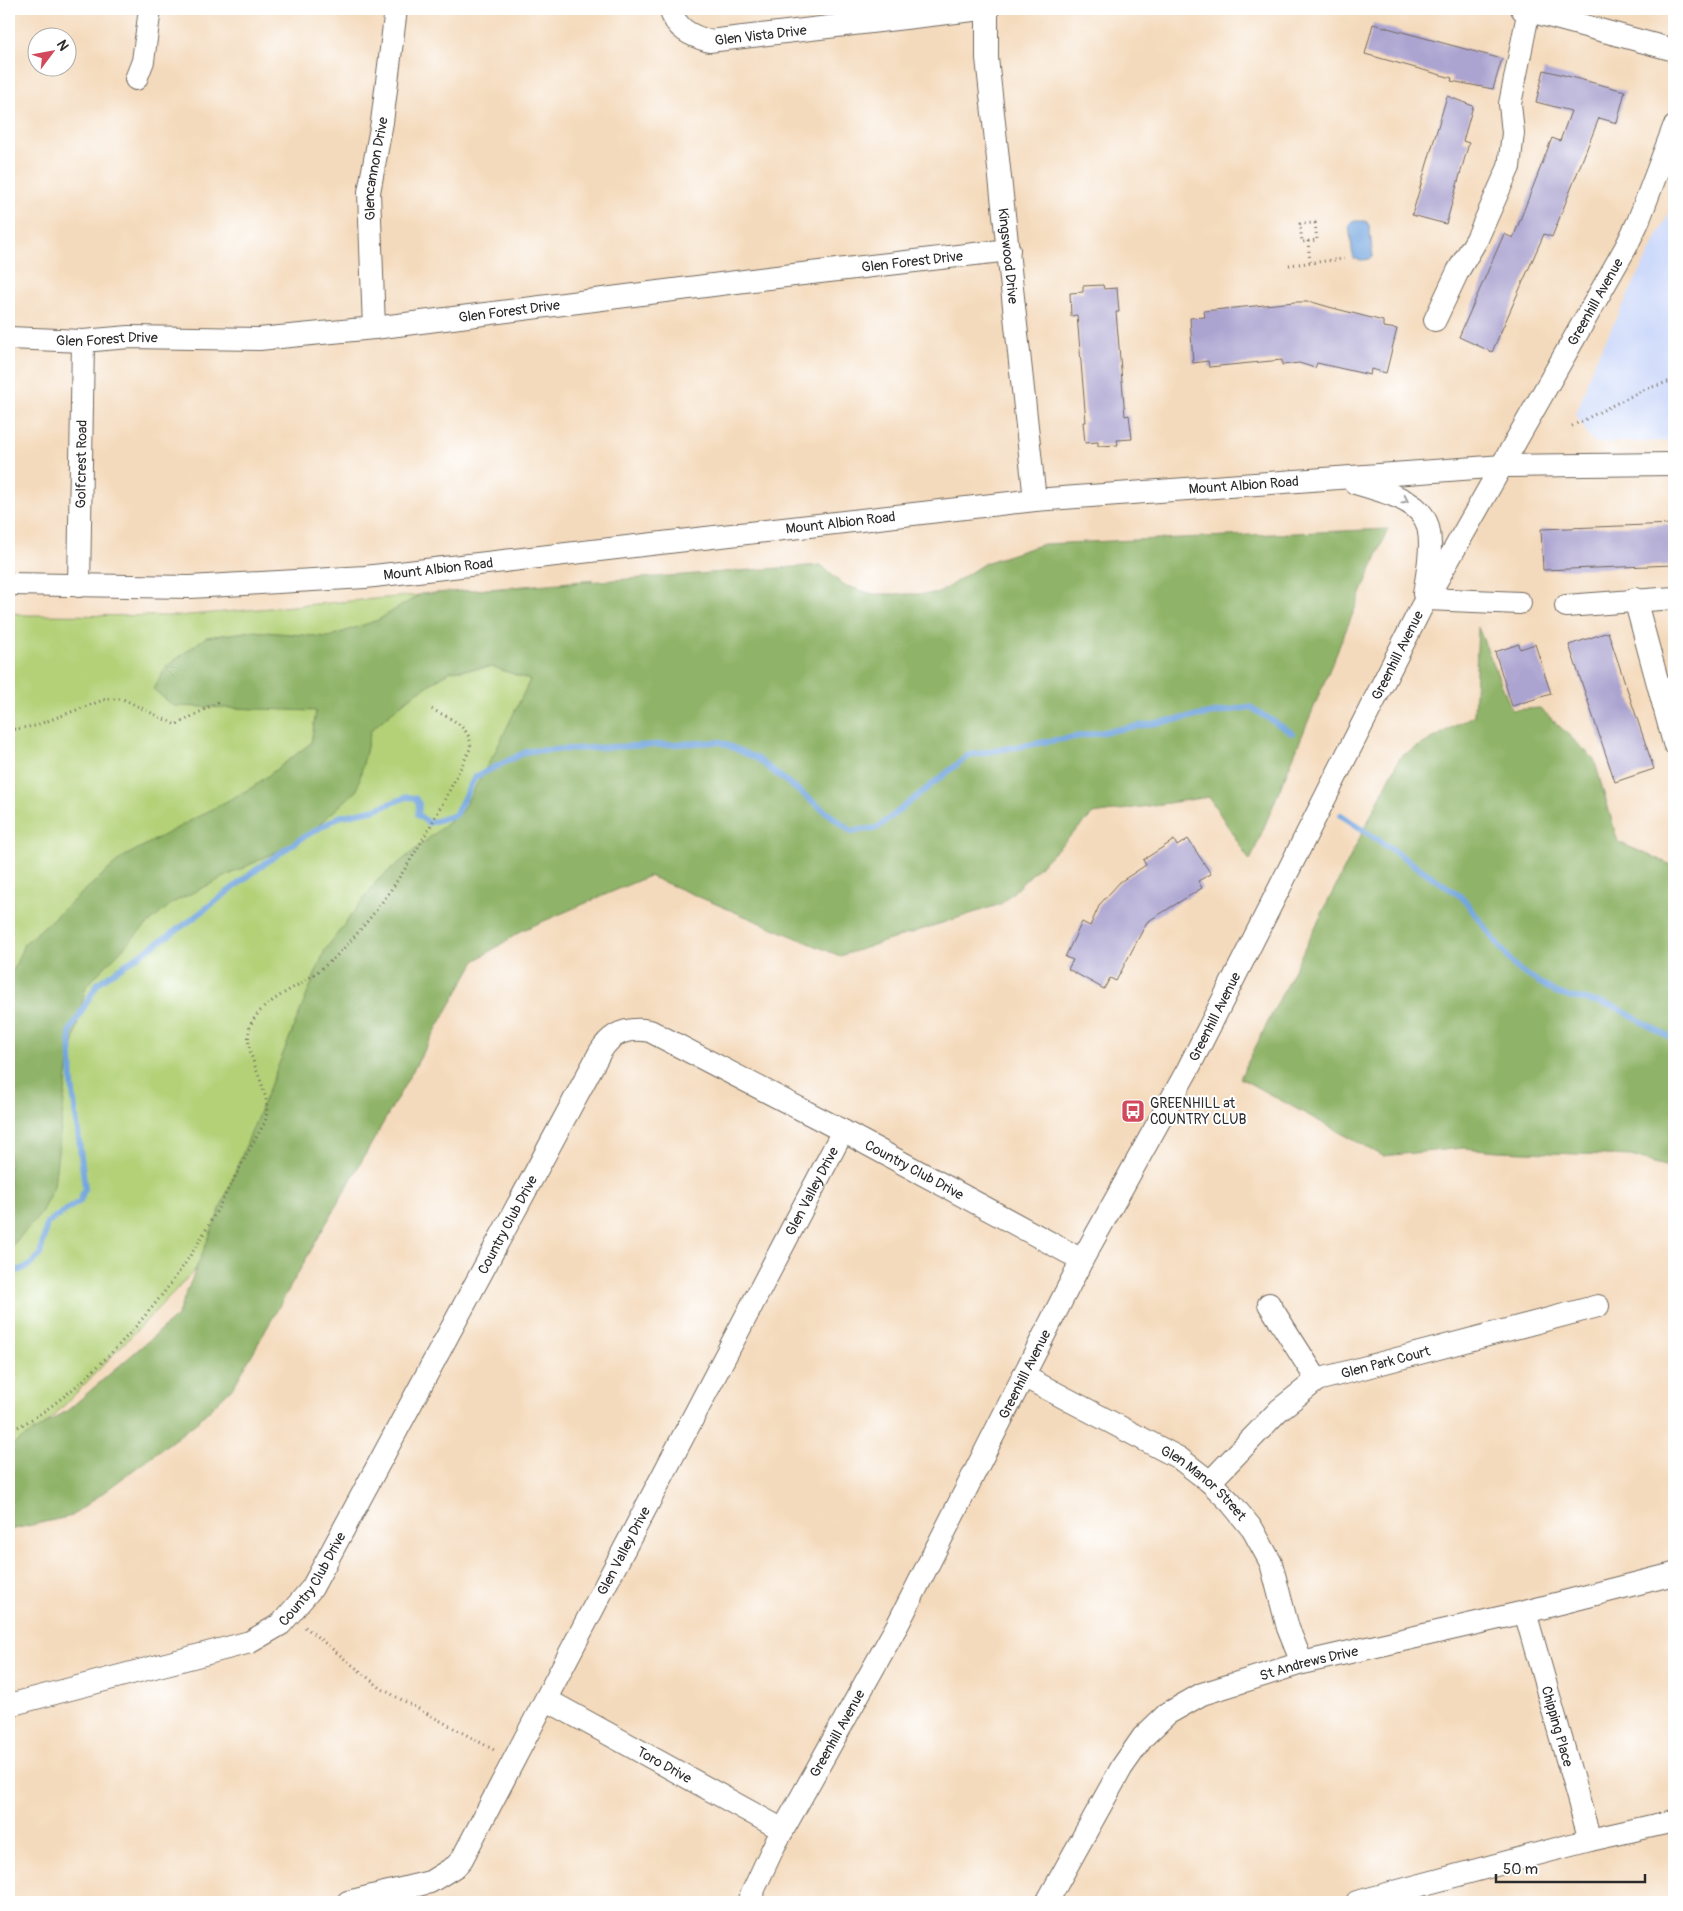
<svg xmlns="http://www.w3.org/2000/svg" width="1683" height="1911" font-family="Pangolin,sans-serif">
  <style>
    .built { fill: #cedafa }
    .green { fill: #b4d178; stroke: #707e52 }
    .forest { fill: #8fb368; stroke: #5d6f4a }
    .water { fill: #72a5de; stroke: #4e6884 }
    .lines { fill: none; stroke-linecap: round; stroke-linejoin: round }
    .stream { stroke: #72a5de; stroke-width: 6 }
    .building { fill: #aca4d0 }
    .minor-casing { stroke: #71685e; stroke-width: 24 }
    .path { stroke: #71685e; stroke-width: 3; stroke-dasharray: 1 4; stroke-linecap: butt }
    .minor { stroke: #fff; stroke-width: 22 }
    .oneway { stroke: #a0a0a0 }
    .labels { text-anchor: middle; stroke-width: 4; stroke-linejoin: round; paint-order: stroke }
    .street-label { font-size: 14px; fill: #2b2b2b; stroke: #fff }
    .poi-label { font-size: 14px; fill: #2b2b2b; stroke: #fff; text-anchor: start }
  </style>
  <rect width="100%" height="100%" fill="#fff"/>
  <filter id="ink" filterUnits="userSpaceOnUse"><feTurbulence type="fractalNoise" baseFrequency=".02" numOctaves="2"/><feDisplacementMap in="SourceGraphic" scale="10" xChannelSelector="R" yChannelSelector="G"/><feConvolveMatrix kernelMatrix="1 2 1 2 8 2 1 2 1" color-interpolation-filters="sRGB"/></filter>
  <filter id="wash" filterUnits="userSpaceOnUse"><feTurbulence type="fractalNoise" baseFrequency=".0096" numOctaves="4" result="noise"/><feDisplacementMap in="SourceGraphic" scale="20" xChannelSelector="R" yChannelSelector="G"/><feGaussianBlur stdDeviation="1.12" result="paint"/><feColorMatrix in="noise" values="0 0 0 0 0 0 0 0 0 0 0 0 0 0 0 0 0 1.4 0 .05"/><feComposite in="paint" operator="in"/></filter>
  <g filter="url(#wash)">
    <rect width="100%" height="100%" fill="#f4dabc"/>
    <polygon class="built" points="1674,203 1674,441 1593,443 1576,415 1593,365"/>
    <polygon class="green" points="593,580 464,853 305,1057 195,1270 20,1451 9,1453 9,612 25,615 178,616"/>
    <g class="forest">
      <polygon points="1388,529 1250,861 1209,797 1093,814 1001,904 840,956 649,876 523,930 475,961 234,1386 196,1423 72,1516 9,1530 9,1447 68,1410 177,1316 325,950 378,880 461,812 495,752 530,680 493,667 450,671 406,700 371,730 357,790 306,837 172,903 139,932 86,986 68,1068 54,1186 40,1215 9,1249 9,981 24,944 123,857 253,787 311,743 316,711 174,706 153,689 167,666 206,637 253,631 328,637 378,620 421,594 821,565 843,585 873,594 937,594 985,563 1043,544"/>
      <polygon points="1478,627 1512,710 1540,708 1594,759 1618,842 1674,866 1674,1169 1631,1156 1498,1151 1463,1148 1383,1156 1240,1078 1400,757 1474,715"/>
    </g>
    <path class="water" d="M1352,221h14l3,4 4,31c-5,5 -14,5 -20,2l-4,-33z"/>
    <g class="lines">
      <g class="stream">
        <polyline points="1341,815 1462,897 1516,968 1558,994 1614,1006 1674,1040"/>
        <polyline points="9,1275 30,1265 40,1255 47,1223 80,1201 85,1188 72,1084 70,1031 98,983 187,923 264,864 302,838 339,817 376,809 407,797 415,798 419,804 418,815 429,823 455,815 475,777 528,751 720,742 756,758 851,831 877,828 969,755 1250,707 1292,733"/>
      </g>
    </g>
    <g id="blocks">
      <g class="building">
        <polygon points="1373,24 1502,59 1493,89 1451,81 1452,78 1365,54"/>
        <polygon points="1544,70 1625,91 1617,123 1599,118 1552,237 1544,234 1492,352 1459,337 1504,234 1513,238 1552,138 1560,141 1571,111 1536,102"/>
        <polygon points="1447,96 1473,106 1463,141 1469,143 1446,224 1412,215"/>
        <polygon points="1103,285 1104,289 1117,288 1119,312 1116,312 1125,416 1129,415 1132,439 1117,440 1118,445 1098,446 1098,442 1085,443 1083,422 1086,422 1077,315 1071,316 1070,293 1083,292 1083,286"/>
        <polygon points="1295,302 1312,302 1329,307 1383,321 1383,327 1397,329 1386,373 1371,369 1370,375 1317,363 1315,368 1299,363 1282,365 1282,360 1209,367 1208,361 1193,363 1190,318 1205,317 1204,311"/>
        <polygon points="1674,524 1674,565 1543,570 1541,529"/>
        <polygon points="1608,632 1654,769 1615,782 1569,645"/>
        <polygon points="1519,644 1520,649 1535,644 1551,694 1512,706 1495,652"/>
        <polygon points="1188,839 1211,874 1198,881 1202,888 1147,922 1116,981 1110,978 1104,989 1068,969 1073,960 1065,957 1082,922 1090,926 1100,904 1120,882 1146,865 1143,860 1174,840 1177,846"/>
      </g>
    </g>
  </g>
  <g filter="url(#ink)">
    <use href="#blocks" fill-opacity="0" stroke="#71685e" stroke-width="1"/>
    <g class="lines">
      <g class="minor-casing">
        <g id="minor">
          <path id="s1" d="M670,9c6,20 21,27 39,32l273,-32"/>
          <path id="s2" d="M987,9v49l48,442"/>
          <polyline points="1522,9 1674,50"/>
          <polyline points="136,79 143,61 150,9"/>
          <polyline points="1435,320 1458,271 1477,239 1509,167 1513,133 1510,104 1529,9"/>
          <path id="s3" d="M374,328l-5,-136 13,-70 14,-113"/>
          <path id="s4" d="M9,338l74,3 46,-4 130,2 115,-11 394,-50 241,-28"/>
          <path d="M1355,483c77,22 83,31 69,111"/>
          <path id="s5" d="M9,584l181,3 175,-10 670,-77 468,-34 171,-2"/>
          <path id="s6" d="M79,586l4,-245"/>
          <polyline points="1427,599 1520,603"/>
          <polyline points="1635,599 1674,743"/>
          <polyline points="1566,606 1674,598"/>
          <polyline points="1269,1304 1317,1380"/>
          <path id="s7" d="M1023,1376l156,82 31,24 21,21 22,27 18,33 17,65 14,35"/>
          <path id="s8" d="M1210,1482l69,-72 38,-30 281,-74"/>
          <path id="s9" d="M1525,1612l65,228"/>
          <path id="s10" d="M547,1700l236,130"/>
          <path id="s11" d="M9,1705l241,-63 31,-18 31,-36 288,-536c12,-20 28,-25 50,-21l193,100 239,129"/>
          <path id="s12" d="M348,1902l82,-20 26,-16 6,-7 381,-728"/>
          <path id="s13" d="M748,1902l26,-56 124,-222 184,-364 106,-191 233,-461 205,-361 12,-25 36,-95"/>
          <path id="s14" d="M1047,1902l75,-135 21,-30 24,-23 35,-20 100,-31 223,-51 149,-38"/>
          <polyline points="1357,1902 1590,1840 1674,1821"/>
        </g>
      </g>
      <g class="path">
        <polygon points="1315,223 1317,240 1302,242 1300,224"/>
        <polyline points="1308,241 1310,262"/>
        <polyline points="1289,265 1344,259"/>
        <polyline points="1572,426 1643,390 1674,380"/>
        <polyline points="9,730 34,726 106,699 123,699 176,725 218,702"/>
        <path d="M9,1431c62,-26 140,-114 177,-169 30,-45 52,-94 79,-140 10,-32 -24,-65 -15,-95 6,-20 35,-34 51,-44 14,-9 30,-21 41,-33 55,-57 94,-131 128,-201 4,-22 -24,-33 -41,-41"/>
        <polyline points="305,1627 382,1689 496,1751"/>
      </g>
      <use href="#minor" class="minor"/>
    </g>
    <defs><path id="oneway-chevron" d="M-2-3.5L2.5 0L-2 3.5" fill="none" stroke-width="1.6" stroke-linecap="round" stroke-linejoin="round" transform="scale(1.25)"/></defs>
    <use class="oneway" href="#oneway-chevron" transform="translate(1405 500) rotate(26)"/>
  </g>
  <defs>
    <g id="bus-square" transform="scale(1.25)"><rect x="-9" y="-9" width="18" height="18" rx="4" fill="#d1495b" stroke="#fff"/><path d="M-5-6H5V4H4V6H2V4H-2V6H-4V4H-5ZM-3.5-4V0h7V-4ZM-3.5 1.2v1.5H-2V1.2ZM2 1.2v1.5H3.5V1.2Z" fill="#fff"/></g>
  </defs>
  <g fill-rule="evenodd">
    <use href="#bus-square" x="1133" y="1111"/>
  </g>
  <g class="labels">
    <g class="street-label">
      <text dy="5" stroke="none"><textPath href="#s1" startOffset="105">Glen Vista Drive</textPath></text>
      <text dy="5" stroke="none"><textPath href="#s3" startOffset="160">Glencannon Drive</textPath></text>
      <text dy="5" stroke="none"><textPath href="#s2" startOffset="248">Kingswood Drive</textPath></text>
      <text dy="5" stroke="none"><textPath href="#s4" startOffset="908">Glen Forest Drive</textPath></text>
      <text dy="5" stroke="none"><textPath href="#s13" startOffset="1811">Greenhill Avenue</textPath></text>
      <text dy="5" stroke="none"><textPath href="#s4" startOffset="502">Glen Forest Drive</textPath></text>
      <text dy="5" stroke="none"><textPath href="#s4" startOffset="98">Glen Forest Drive</textPath></text>
      <text dy="5" stroke="none"><textPath href="#s6" startOffset="122">Golfcrest Road</textPath></text>
      <text dy="5" stroke="none"><textPath href="#s5" startOffset="1240">Mount Albion Road</textPath></text>
      <text dy="5" stroke="none"><textPath href="#s5" startOffset="835">Mount Albion Road</textPath></text>
      <text dy="5" stroke="none"><textPath href="#s5" startOffset="430">Mount Albion Road</textPath></text>
      <text dy="5" stroke="none"><textPath href="#s13" startOffset="1406">Greenhill Avenue</textPath></text>
      <text dy="5" stroke="none"><textPath href="#s13" startOffset="1001">Greenhill Avenue</textPath></text>
      <text dy="5" stroke="none"><textPath href="#s11" startOffset="1298">Country Club Drive</textPath></text>
      <text dy="5" stroke="none"><textPath href="#s12" startOffset="878">Glen Valley Drive</textPath></text>
      <text dy="5" stroke="none"><textPath href="#s11" startOffset="745">Country Club Drive</textPath></text>
      <text dy="5" stroke="none"><textPath href="#s8" startOffset="219">Glen Park Court</textPath></text>
      <text dy="5" stroke="none"><textPath href="#s13" startOffset="596">Greenhill Avenue</textPath></text>
      <text dy="5" stroke="none"><textPath href="#s7" startOffset="211">Glen Manor Street</textPath></text>
      <text dy="5" stroke="none"><textPath href="#s12" startOffset="472">Glen Valley Drive</textPath></text>
      <text dy="5" stroke="none"><textPath href="#s11" startOffset="340">Country Club Drive</textPath></text>
      <text dy="5" stroke="none"><textPath href="#s14" startOffset="376">St Andrews Drive</textPath></text>
      <text dy="5" stroke="none"><textPath href="#s9" startOffset="119">Chipping Place</textPath></text>
      <text dy="5" stroke="none"><textPath href="#s13" startOffset="191">Greenhill Avenue</textPath></text>
      <text dy="5" stroke="none"><textPath href="#s10" startOffset="134">Toro Drive</textPath></text>
    </g>
    <g class="poi-label">
      <text x="1150" y="1108">GREENHILL at<tspan x="1150" dy="16">COUNTRY CLUB</tspan></text>
    </g>
  </g>
  <rect width="1683" height="1911" fill="none" stroke="#fff" stroke-width="30"/>
  <g transform="translate(52 52) rotate(58)"><circle r="24" fill="#ffffff" stroke="#aaaaaa"/>
  <path d="M0-4L9 19L0 12L-9 19Z" fill="#d1495b"/>
  <text y="-8" font-size="14" font-weight="bold" text-anchor="middle" fill="#2b2b2b">N</text>
  </g>
  <path d="M1496 1874v8h149v-8" fill="none" stroke="#2b2b2b" stroke-width="2.5"/>
  <text x="1503" y="1874" font-size="15" fill="#2b2b2b" stroke="#ffffff" stroke-width="4" paint-order="stroke">50 m</text>
</svg>
